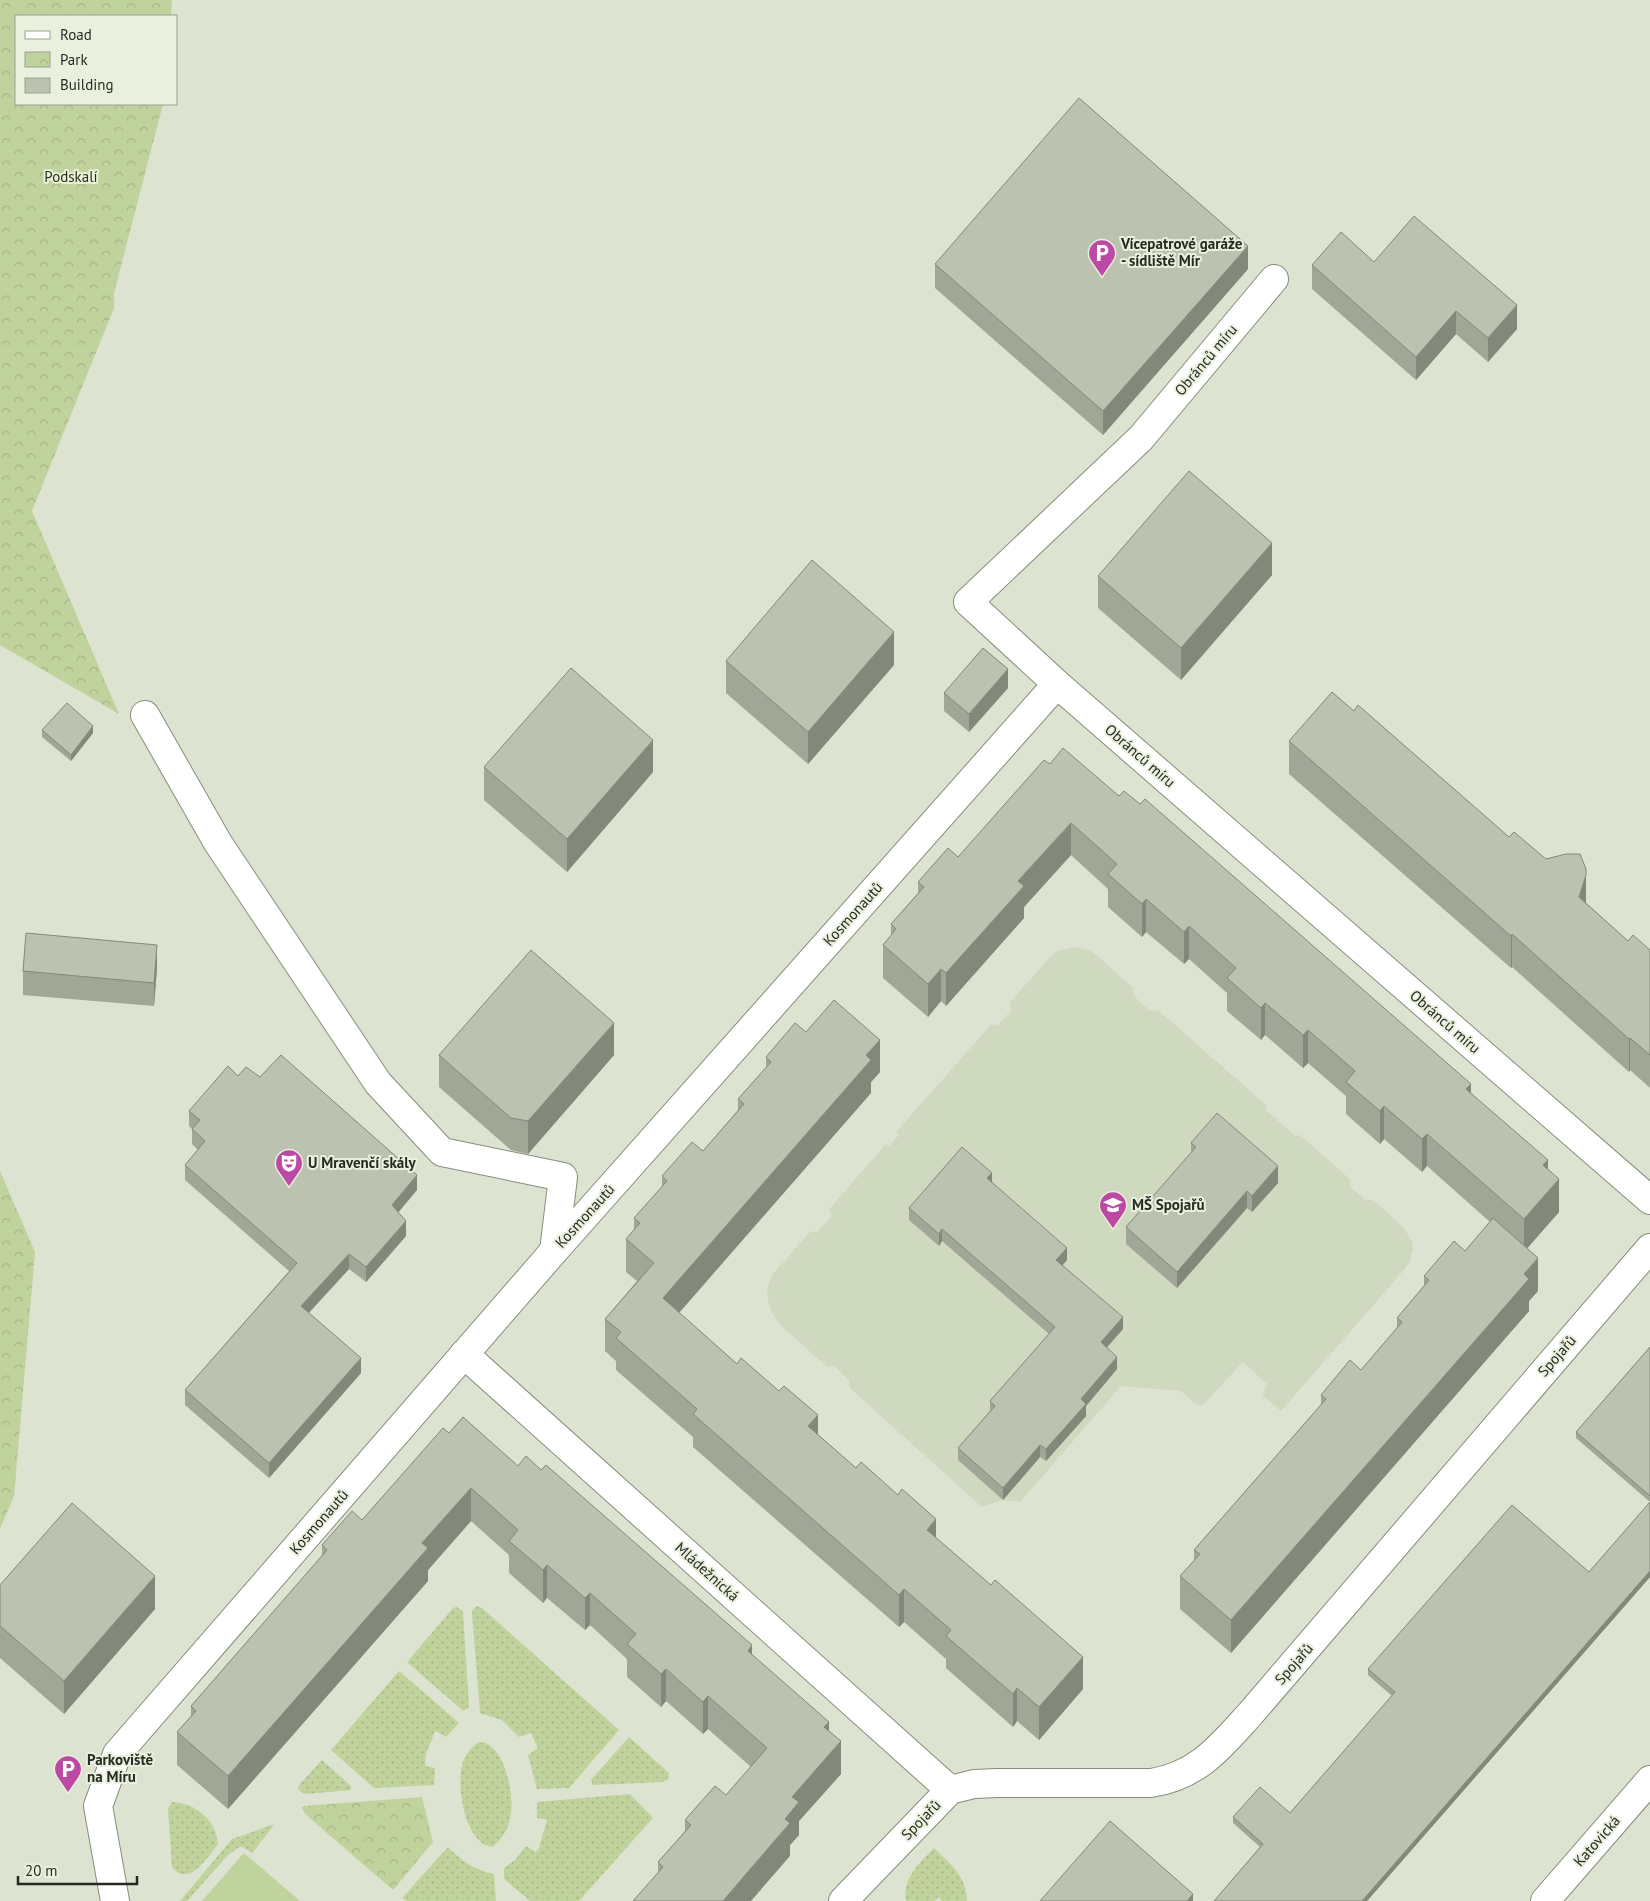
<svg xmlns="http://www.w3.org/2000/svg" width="1650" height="1901" font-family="'PT Sans',sans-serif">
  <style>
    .built { fill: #cfd9bf }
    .grass { fill: url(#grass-dots) }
    .park { fill: url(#park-crowns) }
    .garden { fill: #c0d39c }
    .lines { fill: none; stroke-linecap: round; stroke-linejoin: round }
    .minor-casing { stroke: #878d7c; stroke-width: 30 }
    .major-casing { stroke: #878d7c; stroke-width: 30 }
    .minor { stroke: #fff; stroke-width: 28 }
    .major { stroke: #fff; stroke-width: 28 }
    .wall { fill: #a1a796 }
    .shaded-wall { fill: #83887a }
    .building { fill: #bbc2af; stroke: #83887a }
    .labels { text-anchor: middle; stroke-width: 4; stroke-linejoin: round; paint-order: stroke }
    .park-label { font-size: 15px; fill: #27320a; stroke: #e9f0dd }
    .poi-label { font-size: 15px; font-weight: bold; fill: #272a23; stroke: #e9f0dd; text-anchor: start }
    .street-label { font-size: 15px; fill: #272a23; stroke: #e9f0dd }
  </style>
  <defs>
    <pattern id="grass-dots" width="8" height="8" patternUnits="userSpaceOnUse" patternTransform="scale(1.25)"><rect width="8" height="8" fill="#c0d39c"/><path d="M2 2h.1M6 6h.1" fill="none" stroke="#a5b586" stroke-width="1.8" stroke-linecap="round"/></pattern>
    <pattern id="park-crowns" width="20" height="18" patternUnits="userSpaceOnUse" patternTransform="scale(1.25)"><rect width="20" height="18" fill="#c0d39c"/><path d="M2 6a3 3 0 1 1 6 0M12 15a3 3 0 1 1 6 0" fill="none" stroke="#a5b586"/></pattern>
  </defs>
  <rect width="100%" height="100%" fill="#dce3d0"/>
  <polygon class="built" points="1075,947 1089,950 1094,953 1133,988 1134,996 1150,1011 1158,1010 1266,1105 1266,1110 1295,1136 1300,1135 1351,1180 1350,1186 1365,1200 1373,1200 1379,1205 1403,1227 1412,1241 1413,1249 1410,1262 1404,1270 1281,1411 1263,1396 1264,1389 1268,1385 1243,1362 1202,1406 1195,1404 1181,1391 1121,1386 1020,1502 1003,1500 982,1507 852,1390 849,1386 849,1380 833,1365 830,1367 826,1366 778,1323 770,1309 767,1294 768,1287 772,1275 809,1233 814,1231 817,1232 832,1216 829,1210 831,1207 886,1144 889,1146 899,1135 896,1132 989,1027 991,1024 998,1025 1012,1009 1010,1006 1011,1001 1051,956 1057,951"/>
  <g class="grass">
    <polygon points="477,1606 482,1608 619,1730 569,1788 537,1789 528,1755 538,1748 531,1733 519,1737 502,1720 480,1713 472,1613 473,1609"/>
    <polygon points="456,1607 462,1610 463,1613 469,1707 463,1711 407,1662 453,1608"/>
    <polygon points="399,1671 459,1723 446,1737 435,1731 426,1754 425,1766 435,1768 434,1785 374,1788 331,1750"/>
    <polygon points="629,1737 669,1773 668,1779 663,1782 593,1785 591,1780"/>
    <path d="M479,1742c26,1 35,52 32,72 -2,14 -8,25 -19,33 -29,-4 -37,-67 -28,-88 4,-8 8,-12 15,-17z"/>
    <polygon points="322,1760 351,1786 351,1790 306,1794 300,1791 298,1788 300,1784"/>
    <polygon points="630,1794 653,1818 579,1901 530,1901 504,1879 504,1868 515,1860 526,1846 536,1852 539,1848 547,1820 537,1818 537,1802"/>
    <path d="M172,1802c24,1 44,18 46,42 -11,14 -29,44 -46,23l-4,-58z"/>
    <polygon points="275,1824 252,1853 241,1846 228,1855 187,1901 180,1901 232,1839"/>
    <path d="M448,1847c14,14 26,23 46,27l2,27h-90l-4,-3z"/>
    <path d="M934,1848c17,17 32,27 33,53h-25l-3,-4 -5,4h-28c-4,-23 13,-37 28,-53z"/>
  </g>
  <g class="park">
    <polygon points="0,0 172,0 171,16 16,16 16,104 163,104 114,293 114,308 32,511 119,714 0,645"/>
    <polygon points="0,1171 35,1252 14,1496 0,1529"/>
    <polygon points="422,1797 433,1842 393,1890 305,1814 302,1808 304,1806"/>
  </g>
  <polygon class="garden" points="244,1853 300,1901 202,1901"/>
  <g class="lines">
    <g class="minor-casing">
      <g id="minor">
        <polyline points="1274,279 1141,438 968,602 1057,684 1650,1200"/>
        <polyline points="145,715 218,843 378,1083 442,1152 563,1177 554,1251"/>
        <polyline points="464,1354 950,1790"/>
        <polyline points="115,1901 98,1806 117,1754 554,1251 1057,684"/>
        <path d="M843,1901l107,-111 24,-6 23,-1h154c47,-7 70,-37 100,-70l399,-465"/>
      </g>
    </g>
    <g class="major-casing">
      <polyline id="major" points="1545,1901 1650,1780"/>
    </g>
    <use href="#minor" class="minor"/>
    <use href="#major" class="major"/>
  </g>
  <g class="wall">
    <polygon points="1374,262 1517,329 1488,362 1456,334 1416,380 1312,289 1312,265"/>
    <polygon points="935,264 1248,269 1103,435 935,288"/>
    <polygon points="1272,575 1181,680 1098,608 1098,576"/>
    <polygon points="726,661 894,665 808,764 726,693"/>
    <polygon points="1008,688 969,732 944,711 944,693"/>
    <polygon points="1354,711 1586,903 1628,941 1650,950 1650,1088 1630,1070 1629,1072 1512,967 1511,968 1289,774 1289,741"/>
    <polygon points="42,730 93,733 71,761 42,737"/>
    <polygon points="1050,764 1119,796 1471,1093 1548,1169 1559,1212 1527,1248 1538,1291 1529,1301 1529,1311 1231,1653 1180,1609 1180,1576 1194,1561 1194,1550 1321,1405 1321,1395 1361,1370 1397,1328 1397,1318 1424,1286 1424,1276 1465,1251 1490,1222 1427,1166 1422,1172 1384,1139 1380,1144 1346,1114 1346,1096 1308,1063 1303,1068 1265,1035 1261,1040 1227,1011 1227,993 1189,959 1184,964 1146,932 1142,937 1108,907 1108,889 1071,855 1024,907 1024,918 946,1006 941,1001 928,1017 883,978 883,945 891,935 891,924 918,893 918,882 958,857"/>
    <polygon points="484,767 653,772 567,872 484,800"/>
    <polygon points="157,968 154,1006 23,995 23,971"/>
    <polygon points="806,1032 880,1072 871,1082 871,1093 679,1313 936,1538 1083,1689 1039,1740 1017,1721 1013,1727 946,1668 946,1659 904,1622 899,1627 693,1447 693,1437 616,1370 616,1361 605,1351 605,1319 637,1281 626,1272 626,1239 634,1229 634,1218 662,1187 662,1176 703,1151 738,1110 738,1099 766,1068 766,1057"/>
    <polygon points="439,1055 614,1055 528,1154 511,1150 439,1087"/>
    <polygon points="238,1076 260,1077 417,1190 398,1212 406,1236 366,1282 349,1269 309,1313 361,1373 269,1478 185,1405 185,1390 289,1271 185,1180 185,1165 198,1150 192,1144 192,1129 189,1126 189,1111"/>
    <polygon points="1191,1143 1278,1183 1252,1212 1247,1208 1177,1288 1126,1244 1126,1227 1191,1153"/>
    <polygon points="992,1182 1067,1260 1062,1266 1123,1329 1107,1347 1117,1369 1086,1406 1086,1416 1046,1461 1040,1457 1003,1500 958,1460 958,1448 990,1411 990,1401 1049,1334 942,1241 939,1246 909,1220 909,1208"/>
    <polygon points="1650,1347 1650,1577 1367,1901 1214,1901 1260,1847 1233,1823 1233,1817 1290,1813 1392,1696 1368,1675 1368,1669 1589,1572 1650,1502 1576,1438 1576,1432"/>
    <polygon points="449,1433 518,1466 752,1655 829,1732 841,1774 799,1821 799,1835 790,1845 790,1856 658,1873 658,1862 685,1831 685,1820 726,1795 751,1767 708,1729 703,1734 666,1701 661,1707 627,1677 627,1659 590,1625 585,1630 547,1598 543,1603 509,1573 509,1555 471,1521 428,1570 428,1581 228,1809 177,1765 177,1732 191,1716 191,1706 322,1556 322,1545 362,1520"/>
    <polygon points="0,1585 155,1609 64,1714 0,1658"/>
  </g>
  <g class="shaded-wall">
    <polygon points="1248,246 1248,269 1103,435 1103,411"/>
    <polygon points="1517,305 1517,329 1488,362 1488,338"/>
    <polygon points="1456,311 1456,334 1416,380 1416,357"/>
    <polygon points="1272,543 1272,575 1181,680 1181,648"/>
    <polygon points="894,632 894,665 808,764 808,732"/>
    <polygon points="1008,669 1008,688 969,732 969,714"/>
    <polygon points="93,726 93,733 71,761 71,755"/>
    <polygon points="653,740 653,772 567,872 567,839"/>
    <polygon points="1071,823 1071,855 1024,907 1024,918 946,1006 946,973 1018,881"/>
    <polygon points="1586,875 1586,907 1579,897"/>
    <polygon points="1146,899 1146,932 1142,937 1142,904"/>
    <polygon points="1189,926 1189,959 1184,964 1184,932"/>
    <polygon points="1512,934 1512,967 1511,968 1511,936"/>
    <polygon points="157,945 157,968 154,1006 154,983"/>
    <polygon points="941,969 941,1001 928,1017 928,984"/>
    <polygon points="1265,1003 1265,1035 1261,1040 1261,1008"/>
    <polygon points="614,1023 614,1055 528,1154 528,1121"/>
    <polygon points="1308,1030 1308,1063 1303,1068 1303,1035"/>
    <polygon points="1630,1038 1630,1070 1629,1072 1629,1039"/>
    <polygon points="880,1040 880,1072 871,1082 871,1093 663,1331 663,1298 866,1055"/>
    <polygon points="1471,1084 1471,1116 1466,1089"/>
    <polygon points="1384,1106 1384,1139 1380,1144 1380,1111"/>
    <polygon points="1427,1134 1427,1166 1422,1172 1422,1139"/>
    <polygon points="1548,1160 1548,1192 1559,1179 1559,1212 1524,1252 1524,1219 1543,1165"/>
    <polygon points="1278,1166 1278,1183 1252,1212 1252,1196"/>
    <polygon points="992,1173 992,1185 987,1178"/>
    <polygon points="417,1175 417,1190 392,1220 392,1205"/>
    <polygon points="1247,1191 1247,1208 1177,1288 1177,1272"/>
    <polygon points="406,1221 406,1236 366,1282 366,1267"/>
    <polygon points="942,1229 942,1241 939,1246 939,1234"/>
    <polygon points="1067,1248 1067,1260 1056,1272 1056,1260"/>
    <polygon points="349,1254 349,1269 301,1321 301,1306"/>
    <polygon points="1538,1258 1538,1291 1529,1301 1529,1311 1231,1653 1231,1620"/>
    <polygon points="1123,1317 1123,1329 1101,1354 1101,1342"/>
    <polygon points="1117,1357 1117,1369 1086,1406 1086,1416 1046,1461 1046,1449 1081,1399"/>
    <polygon points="361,1358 361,1373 269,1478 269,1463"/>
    <polygon points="818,1415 818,1448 808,1426"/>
    <polygon points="1040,1445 1040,1457 1003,1500 1003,1488"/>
    <polygon points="471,1488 471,1521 428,1570 428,1581 228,1809 228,1776 422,1543"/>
    <polygon points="936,1519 936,1552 927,1530"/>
    <polygon points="547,1565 547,1598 543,1603 543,1570"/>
    <polygon points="1650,1571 1650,1577 1367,1901 1362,1901"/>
    <polygon points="155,1576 155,1609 64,1714 64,1681"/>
    <polygon points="904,1589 904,1622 899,1627 899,1595"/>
    <polygon points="590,1593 590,1625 585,1630 585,1598"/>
    <polygon points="752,1645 752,1678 748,1651"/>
    <polygon points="1083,1657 1083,1689 1039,1740 1039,1707"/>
    <polygon points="666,1669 666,1701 661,1707 661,1674"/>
    <polygon points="1017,1688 1017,1721 1013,1727 1013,1694"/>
    <polygon points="708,1696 708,1729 703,1734 703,1702"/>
    <polygon points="829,1722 829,1754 841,1741 841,1774 799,1821 799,1835 790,1845 790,1856 751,1901 723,1901 785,1819 792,1797 824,1727"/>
    <polygon points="1193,1894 1193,1901 1187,1901"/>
  </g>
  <g class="building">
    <polygon points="1079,98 1248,246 1103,411 935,264"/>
    <polygon points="1414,216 1517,305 1488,338 1456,311 1416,357 1312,265 1341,232 1374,262"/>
    <polygon points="1189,471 1272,543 1181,648 1098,576"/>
    <polygon points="812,560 894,632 808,732 726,661"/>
    <polygon points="983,648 1008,669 969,714 944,693"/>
    <polygon points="571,668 653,740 567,839 484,767"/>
    <polygon points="1332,692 1354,711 1358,705 1509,837 1514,832 1546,859 1566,854 1580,854 1586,869 1586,875 1579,897 1628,941 1633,935 1650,950 1650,1055 1630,1038 1629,1039 1512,934 1511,936 1289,741"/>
    <polygon points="67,703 93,726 71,755 42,730"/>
    <polygon points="1063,748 1119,796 1124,791 1140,804 1145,799 1471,1084 1466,1089 1548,1160 1543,1165 1559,1179 1524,1219 1427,1134 1422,1139 1384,1106 1380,1111 1346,1082 1355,1071 1308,1030 1303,1035 1265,1003 1261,1008 1227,978 1236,968 1189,926 1184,932 1146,899 1142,904 1108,874 1117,864 1071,823 1018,881 1024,886 946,973 941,969 928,984 883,945 896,929 891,924 924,887 918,882 948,848 958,857 1044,760 1050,764"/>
    <polygon points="26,933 157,945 154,983 23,971"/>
    <polygon points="531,950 614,1023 528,1121 511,1118 439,1055"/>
    <polygon points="834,1000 880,1040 866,1055 871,1060 663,1298 737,1364 741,1358 779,1391 784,1386 818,1415 808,1426 856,1468 861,1462 898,1495 902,1489 936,1519 927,1530 991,1585 995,1580 1083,1657 1039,1707 1017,1688 1013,1694 946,1636 951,1630 904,1589 899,1595 693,1414 697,1409 616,1338 621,1332 605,1319 654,1263 626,1239 640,1223 634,1218 667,1181 662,1176 692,1142 703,1151 744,1104 738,1099 771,1062 766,1057 795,1023 806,1032"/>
    <polygon points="281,1055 417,1175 392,1205 406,1221 366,1267 349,1254 301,1306 361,1358 269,1463 185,1390 297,1263 185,1165 205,1141 192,1129 200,1120 189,1111 228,1066 238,1076 246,1067 260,1077"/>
    <polygon points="1217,1113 1278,1166 1252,1196 1247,1191 1177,1272 1126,1227 1196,1147 1191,1143"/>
    <polygon points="962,1147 992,1173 987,1178 1067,1248 1056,1260 1123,1317 1101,1342 1117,1357 1081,1399 1086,1404 1046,1449 1040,1445 1003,1488 958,1448 995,1406 990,1401 1055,1327 942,1229 939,1234 909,1208"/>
    <polygon points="1493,1218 1538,1258 1524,1274 1529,1279 1231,1620 1180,1576 1200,1554 1194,1550 1326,1399 1321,1395 1350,1360 1361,1370 1402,1322 1397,1318 1429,1280 1424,1276 1454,1241 1465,1251"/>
    <polygon points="1650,1347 1650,1496 1576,1432"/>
    <polygon points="463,1417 518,1466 526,1456 541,1470 546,1465 752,1645 748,1651 829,1722 824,1727 841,1741 792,1797 799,1802 785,1819 790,1823 723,1901 633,1901 663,1867 658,1862 691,1825 685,1820 715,1786 726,1795 767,1748 708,1696 703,1702 666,1669 661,1674 627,1644 636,1634 590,1593 585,1598 547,1565 543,1570 509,1541 518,1530 471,1488 422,1543 428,1548 228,1776 177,1732 196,1711 191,1706 327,1550 322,1545 352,1511 362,1520 443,1428 449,1433"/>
    <polygon points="1650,1502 1650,1571 1362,1901 1214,1901 1263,1844 1233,1817 1260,1787 1290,1813 1395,1692 1368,1669 1512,1505 1589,1572"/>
    <polygon points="72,1503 155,1576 64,1681 0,1626 0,1585"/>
    <polygon points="1110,1821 1193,1894 1187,1901 1040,1901"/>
  </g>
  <defs>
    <g id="parking-pin" transform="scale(1.4375)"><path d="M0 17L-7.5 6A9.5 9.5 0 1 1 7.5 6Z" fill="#bc4aa4" stroke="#e9f0dd"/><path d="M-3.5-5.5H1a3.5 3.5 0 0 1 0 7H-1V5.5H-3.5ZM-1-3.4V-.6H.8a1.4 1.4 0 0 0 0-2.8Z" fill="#fff"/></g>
    <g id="theatre-pin" transform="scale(1.4375)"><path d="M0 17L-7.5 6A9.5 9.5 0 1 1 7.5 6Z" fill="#bc4aa4" stroke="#e9f0dd"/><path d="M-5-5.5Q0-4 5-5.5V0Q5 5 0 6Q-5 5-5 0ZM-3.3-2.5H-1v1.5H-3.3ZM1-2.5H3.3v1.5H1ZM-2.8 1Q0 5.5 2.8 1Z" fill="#fff"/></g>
    <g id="school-pin" transform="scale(1.4375)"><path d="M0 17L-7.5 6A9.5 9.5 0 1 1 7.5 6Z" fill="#bc4aa4" stroke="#e9f0dd"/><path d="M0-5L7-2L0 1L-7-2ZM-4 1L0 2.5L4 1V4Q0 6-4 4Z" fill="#fff"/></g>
  </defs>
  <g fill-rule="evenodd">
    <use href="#parking-pin" x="1102" y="253"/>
    <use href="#theatre-pin" x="289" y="1163"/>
    <use href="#school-pin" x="1113" y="1205"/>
    <use href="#parking-pin" x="68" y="1769"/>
  </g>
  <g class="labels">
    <g class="park-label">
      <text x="71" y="182">Podskalí</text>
    </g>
    <g class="poi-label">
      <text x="1121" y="249">Vícepatrové garáže<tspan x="1121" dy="17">- sídliště Mír</tspan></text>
      <text x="308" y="1168">U Mravenčí skály</text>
      <text x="1132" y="1210">MŠ Spojařů</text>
      <text x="87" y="1765">Parkoviště<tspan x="87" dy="17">na Míru</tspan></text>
    </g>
    <g class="street-label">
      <text transform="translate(1206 360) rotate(-50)" y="5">Obránců míru</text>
      <text transform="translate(1140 756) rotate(41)" y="5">Obránců míru</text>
      <text transform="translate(853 914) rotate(-48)" y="5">Kosmonautů</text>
      <text transform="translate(1445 1022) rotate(41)" y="5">Obránců míru</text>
      <text transform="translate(585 1216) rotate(-48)" y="5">Kosmonautů</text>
      <text transform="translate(1557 1356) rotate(-49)" y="5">Spojařů</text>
      <text transform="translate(319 1522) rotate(-49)" y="5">Kosmonautů</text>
      <text transform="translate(707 1572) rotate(42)" y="5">Mládežnická</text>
      <text transform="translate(1294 1664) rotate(-49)" y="5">Spojařů</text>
      <text transform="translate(921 1820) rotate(-46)" y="5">Spojařů</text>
      <text transform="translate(1597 1841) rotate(-49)" y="5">Katovická</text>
    </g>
  </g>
  <rect x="15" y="15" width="162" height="90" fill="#e9f0dd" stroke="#9ba193"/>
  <rect x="25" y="31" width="25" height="8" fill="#ffffff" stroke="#9ba193"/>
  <text x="60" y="40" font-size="15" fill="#272a23">Road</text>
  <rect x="25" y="52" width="25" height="15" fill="url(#park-crowns)" stroke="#9ba193"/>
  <text x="60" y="65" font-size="15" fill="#272a23">Park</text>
  <rect x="25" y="78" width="25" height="15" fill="#bbc2af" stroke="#9ba193"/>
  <text x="60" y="90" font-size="15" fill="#272a23">Building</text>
  <path d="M18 1876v8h119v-8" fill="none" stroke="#272a23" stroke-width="2.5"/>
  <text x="25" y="1876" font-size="15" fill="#272a23" stroke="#e9f0dd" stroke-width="4" paint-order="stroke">20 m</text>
</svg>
